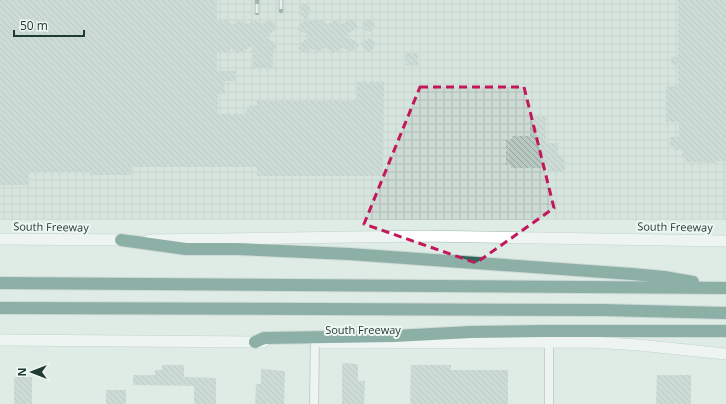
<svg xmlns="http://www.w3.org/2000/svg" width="726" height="404" font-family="'Open Sans',sans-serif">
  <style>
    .industrial { fill: url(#industrial-grid) }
    .building { fill: url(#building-back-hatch) }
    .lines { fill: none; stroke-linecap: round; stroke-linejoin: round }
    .minor-casing { stroke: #a2b3ac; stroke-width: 10 }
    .secondary-casing { stroke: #9eb7ad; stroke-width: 12 }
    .motorway-casing { stroke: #c1c8c6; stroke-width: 14 }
    .minor { stroke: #fff; stroke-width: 8 }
    .secondary { stroke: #fff; stroke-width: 11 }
    .motorway { stroke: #2b685a; stroke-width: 12 }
    .rail-casing { stroke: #5a776e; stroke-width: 4.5 }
    .rail { stroke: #eff7f3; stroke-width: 3; stroke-dasharray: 9; stroke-linecap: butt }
    .marked { fill: none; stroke: #c2185b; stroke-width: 3; stroke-dasharray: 8 5; stroke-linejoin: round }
    .labels { text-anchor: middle; stroke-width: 4; stroke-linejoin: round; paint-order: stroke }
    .street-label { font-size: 11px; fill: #203b33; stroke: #eff7f3 }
  </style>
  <defs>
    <pattern id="industrial-grid" width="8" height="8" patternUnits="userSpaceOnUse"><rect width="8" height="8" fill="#cddbd4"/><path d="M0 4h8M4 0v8" fill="none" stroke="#b0bdb6"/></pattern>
    <pattern id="building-back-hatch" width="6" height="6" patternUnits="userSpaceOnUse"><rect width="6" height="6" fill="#b7c8c1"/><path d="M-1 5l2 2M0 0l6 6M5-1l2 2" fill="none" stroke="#94a49d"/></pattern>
  </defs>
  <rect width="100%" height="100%" fill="#dfebe5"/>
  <rect class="industrial" x="0" y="0" width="726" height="220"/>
  <g class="building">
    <polygon points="0,0 217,0 217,21 226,20 233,24 238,21 241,21 248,24 253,21 256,21 262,24 268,20 271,20 276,24 276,28 275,30 265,37 274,42 276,44 276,47 273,53 273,68 253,68 253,45 241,53 238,53 231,49 226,52 217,52 217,71 235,71 235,81 224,81 225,94 218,94 218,114 245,114 248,106 257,105 257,101 357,101 357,82 384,82 383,176 257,176 257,167 131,167 131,175 90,175 90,172 28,172 28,185 0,185"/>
    <polygon points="678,0 726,0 726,161 715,161 715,163 686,162 686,158 682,158 682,150 674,150 674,146 670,146 670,137 679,137 679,122 666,122 666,86 678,86 678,65 671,65 671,57 678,57"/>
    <polygon points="303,3 306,3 310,7 310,10 305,21 320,20 328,24 333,21 336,20 342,24 349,20 355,21 358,27 345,36 355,41 359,47 352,51 349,51 343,48 336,52 333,52 325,48 320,51 317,51 312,49 306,53 300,51 298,49 300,43 310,36 300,31 298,29 300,23 305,21 299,10 298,7"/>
    <polygon points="367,19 370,19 375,23 374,29 370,32 365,30 361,23"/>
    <polygon points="369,38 373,40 375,46 371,51 368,51 365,49 361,43"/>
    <polygon points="405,53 418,53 418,66 406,65"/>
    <polygon points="530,117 546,117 546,143 558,143 558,156 564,156 565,172 548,172 548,168 511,168 511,165 506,165 506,139 512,139 512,136 530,136"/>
    <polygon points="342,363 358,364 358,381 365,381 364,404 342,404"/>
    <polygon points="162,365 184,365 184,377 216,378 216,404 194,404 194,386 133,385 133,375 155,375 155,370 162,370"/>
    <polygon points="411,365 451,365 451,370 508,370 508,404 410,404"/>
    <polygon points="261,369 285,371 284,404 255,404 256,384 261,384"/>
    <polygon points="657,375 691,375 691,404 656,404"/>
    <rect x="14" y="377" width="18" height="27"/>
    <rect x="106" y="390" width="20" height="14"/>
  </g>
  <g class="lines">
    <g class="minor-casing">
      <g id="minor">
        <polyline points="549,343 549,404"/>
        <polyline points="314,404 315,343"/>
      </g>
    </g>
    <g class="secondary-casing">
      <g id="secondary">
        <polyline points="0,239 129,240"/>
        <polyline points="149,240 423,236 726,241"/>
        <polyline points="0,340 263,342"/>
        <polyline points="323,343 592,342 639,345 726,354"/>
      </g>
    </g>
    <g class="motorway-casing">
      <g id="motorway">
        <polyline points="121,240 186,249 237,249 349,254 632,274 664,277 693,282"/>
        <polyline points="0,283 726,288"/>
        <polyline points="0,308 602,310 726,313"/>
        <polyline points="255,342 264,338 394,336 471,332 544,331 726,331"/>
      </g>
    </g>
    <use href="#minor" class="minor"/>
    <use href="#secondary" class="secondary"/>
    <use href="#motorway" class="motorway"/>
    <g class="rail-casing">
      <g id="rail">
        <polyline points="281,0 281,11"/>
        <polyline points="257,13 257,0"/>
      </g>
    </g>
    <use href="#rail" class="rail"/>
  </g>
  <path d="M0 0H726V404H0ZM420,87h104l30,121 -78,55 -112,-39z" fill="#dfebe5" fill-opacity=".55" fill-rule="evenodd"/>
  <path class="marked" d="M420,87h104l30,121 -78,55 -112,-39z"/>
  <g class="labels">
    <g class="street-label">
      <text transform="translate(51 227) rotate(1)" y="4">South Freeway</text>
      <text transform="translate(675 227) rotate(1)" y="4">South Freeway</text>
      <text x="363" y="334">South Freeway</text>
    </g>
  </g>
  <g transform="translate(32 372) rotate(270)" stroke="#eff7f3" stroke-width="3" paint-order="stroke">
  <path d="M0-3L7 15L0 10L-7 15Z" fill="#203b33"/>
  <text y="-6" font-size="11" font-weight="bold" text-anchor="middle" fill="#203b33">N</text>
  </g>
  <path d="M14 30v6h70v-6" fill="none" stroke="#203b33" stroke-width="2"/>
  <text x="20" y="30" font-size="12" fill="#203b33" stroke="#eff7f3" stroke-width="3" paint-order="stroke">50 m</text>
</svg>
